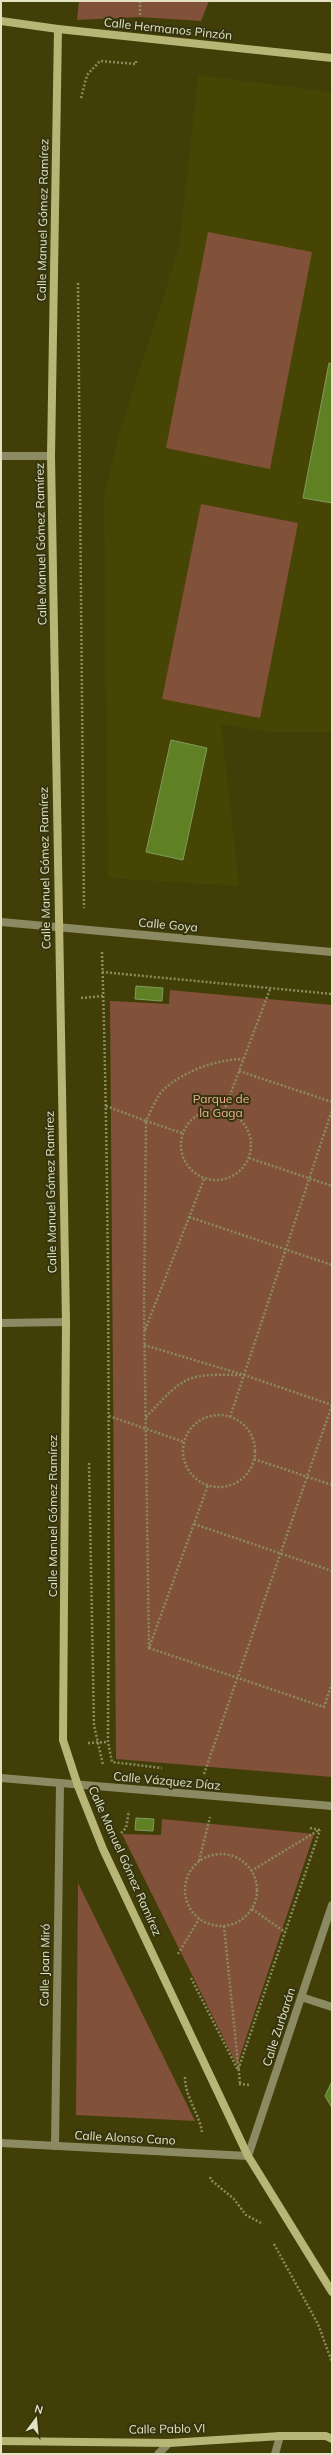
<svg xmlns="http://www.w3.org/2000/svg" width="333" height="2455" font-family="Mulish,sans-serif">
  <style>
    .built { fill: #474504 }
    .green { fill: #825139 }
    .building { fill: #608024; stroke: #829b5e }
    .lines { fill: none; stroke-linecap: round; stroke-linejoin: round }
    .path { stroke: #8c8b5e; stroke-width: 2.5; stroke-dasharray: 2 2; stroke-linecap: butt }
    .lane { stroke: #8b8a63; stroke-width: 8 }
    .street { stroke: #8b8a63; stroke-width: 8 }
    .secondary { stroke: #b7b676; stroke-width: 8 }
    .labels { text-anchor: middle; stroke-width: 4; stroke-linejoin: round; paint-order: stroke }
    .street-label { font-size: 12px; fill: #e3e3c1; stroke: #353410 }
    .park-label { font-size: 12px; fill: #f2ae8d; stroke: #353410 }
  </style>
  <rect width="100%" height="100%" fill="#413e08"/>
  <polygon class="built" points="198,75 332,92 332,732 271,732 221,724 239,886 108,878 104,496 120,430 179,248"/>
  <g class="green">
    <polygon points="79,1 209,1 201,21 140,17 77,20"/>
    <polygon points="208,232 312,252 270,469 166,448"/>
    <polygon points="201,504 298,523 260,718 162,699"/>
    <polygon points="170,990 332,1005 332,1777 116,1759 110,1001 169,1004"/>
    <polygon points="162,1819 314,1834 237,2065 122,1834 161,1835"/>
    <polygon points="78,1883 195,2121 76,2115"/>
  </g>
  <g class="building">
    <polygon points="329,363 332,364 332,503 303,498"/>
    <polygon points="171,740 207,748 183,860 146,852"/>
    <polygon points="136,986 163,988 162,1001 135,999"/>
    <polygon points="136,1818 154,1819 153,1831 135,1830"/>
    <polygon points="332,2081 332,2108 325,2096"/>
  </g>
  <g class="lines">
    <g class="path">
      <polyline points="140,1 140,16"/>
      <polyline points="81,98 87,75 100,61 136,64 136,59"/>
      <polyline points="78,283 84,908"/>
      <path d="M102,952c8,264 7,527 6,790l4,20 50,6"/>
      <polyline points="102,972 332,994"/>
      <polyline points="81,998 103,996"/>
      <polyline points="239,1071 332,1102"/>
      <polyline points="106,1106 146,1121 144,1307 149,1648 208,1485"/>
      <circle cx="216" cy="1145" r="35"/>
      <polyline points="224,1111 270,989"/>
      <path d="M182,1133l-36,-12c5,-10 10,-24 18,-32 22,-19 51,-29 79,-30"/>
      <polyline points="249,1158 332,1186"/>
      <polyline points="189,1217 332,1265"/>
      <polyline points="145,1330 204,1179"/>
      <polyline points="144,1345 244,1375 332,1405"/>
      <circle cx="219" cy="1451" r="36"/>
      <polyline points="109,1416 184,1442"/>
      <path d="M146,1417c12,-12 25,-29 41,-37 15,-7 38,-5 55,-5"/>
      <polyline points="230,1417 332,1110"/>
      <polyline points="254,1459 332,1485"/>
      <polyline points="89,1463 94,1725 103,1765"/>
      <polyline points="194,1524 332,1571"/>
      <polyline points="149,1648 324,1707 332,1683"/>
      <polyline points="88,1743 108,1742"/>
      <polyline points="204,1774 332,1405"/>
      <polyline points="310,1828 320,1830"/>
      <polyline points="121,1833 126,1828 129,1811"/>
      <circle cx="221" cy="1890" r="36"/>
      <polyline points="199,1861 210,1817"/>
      <polyline points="251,1871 319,1830"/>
      <polyline points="252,1909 285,1932"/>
      <polyline points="224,1926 240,2083"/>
      <polyline points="178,1954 199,1919"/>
      <polyline points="191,1978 238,2070 320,1830"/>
      <path d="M185,2077c0,20 14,36 17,55"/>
      <polyline points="239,2084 250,2085"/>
      <polyline points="210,2177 211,2180 234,2199 246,2215 263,2224"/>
      <polyline points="274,2244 318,2324 332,2362"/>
    </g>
    <polyline class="lane" points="301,1997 332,2007"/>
    <g class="street">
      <polyline points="1,456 51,456"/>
      <polyline points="1,922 332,952"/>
      <polyline points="1,1323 66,1322"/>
      <polyline points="1,1778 332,1806"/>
      <polyline points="1,2143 248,2156 332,1905"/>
      <polyline points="55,2146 60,1784"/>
      <polyline points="158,2454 169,2443"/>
      <polyline points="275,2454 280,2436"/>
    </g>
    <g class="secondary">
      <polyline points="1,21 58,29 332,58"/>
      <polyline points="58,29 51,456 66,1322 63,1740 78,1786 103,1849 248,2156 332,2292"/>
      <polyline points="1,2441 169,2443 280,2436 326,2436 332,2439"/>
    </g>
  </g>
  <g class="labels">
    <g class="street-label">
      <text transform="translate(168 29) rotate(6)" y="4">Calle Hermanos Pinzón</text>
      <text transform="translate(43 220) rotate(-89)" y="4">Calle Manuel Gómez Ramírez</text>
      <text transform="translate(41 544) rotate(-91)" y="4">Calle Manuel Gómez Ramírez</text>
      <text transform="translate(45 868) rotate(-91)" y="4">Calle Manuel Gómez Ramírez</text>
      <text transform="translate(168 925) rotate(5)" y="4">Calle Goya</text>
      <text transform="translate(51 1192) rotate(-91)" y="4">Calle Manuel Gómez Ramírez</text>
      <text transform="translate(53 1516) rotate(-90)" y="4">Calle Manuel Gómez Ramírez</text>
      <text transform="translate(167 1781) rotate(5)" y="4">Calle Vázquez Díaz</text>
      <text transform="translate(125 1861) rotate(66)" y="4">Calle Manuel Gómez Ramírez</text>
      <text transform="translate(45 1965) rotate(-89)" y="4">Calle Joan Miró</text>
      <text transform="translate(279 2027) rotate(-72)" y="4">Calle Zurbarán</text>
      <text transform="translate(125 2138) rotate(3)" y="4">Calle Alonso Cano</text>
      <text transform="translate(167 2429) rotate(-1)" y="4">Calle Pablo VI</text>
    </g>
    <g class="park-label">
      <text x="221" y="1103">Parque de<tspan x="221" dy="14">la Gaga</tspan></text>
    </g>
  </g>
  <rect width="333" height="2455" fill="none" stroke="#e3e3c1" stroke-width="4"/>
  <g transform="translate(36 2419) rotate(16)" stroke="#353410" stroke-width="3" paint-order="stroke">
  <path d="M0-3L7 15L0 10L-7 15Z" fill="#e3e3c1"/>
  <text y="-6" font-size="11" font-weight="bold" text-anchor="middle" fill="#e3e3c1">N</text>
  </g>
</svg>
